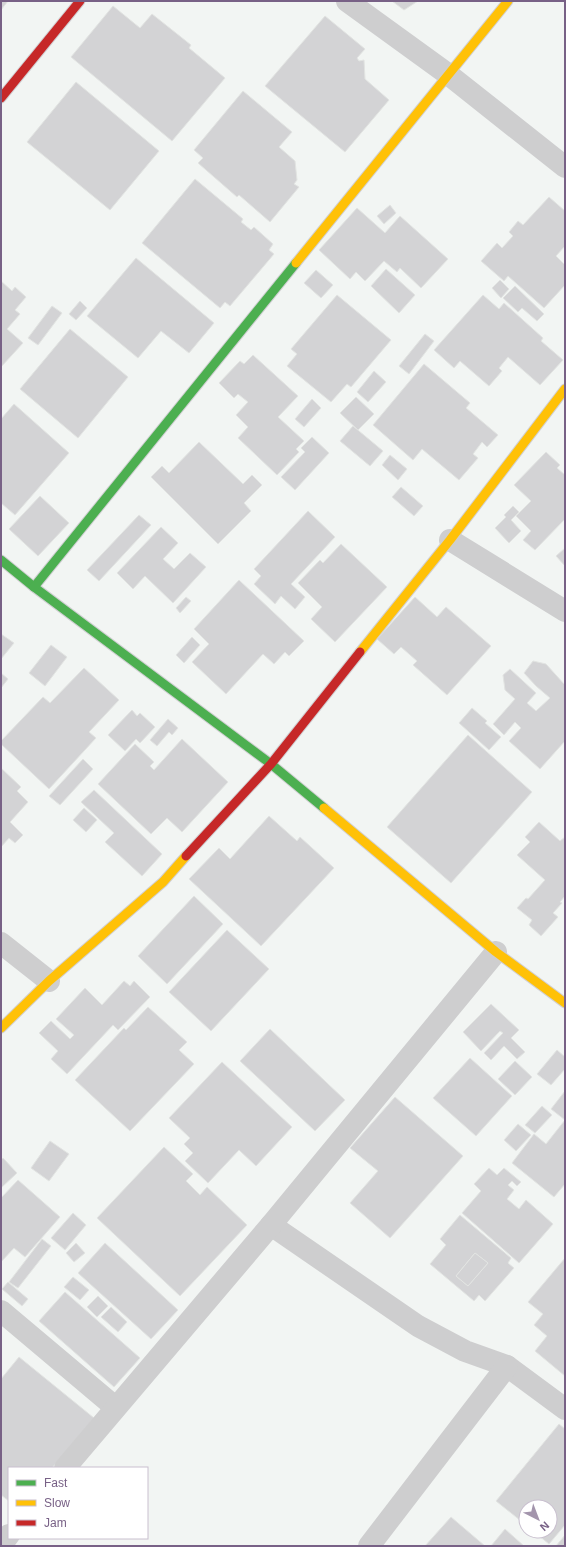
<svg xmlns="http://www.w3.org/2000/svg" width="566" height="1547" font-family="Helvetica,sans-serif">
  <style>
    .building { fill: #d3d3d5; stroke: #e2e4e2; fill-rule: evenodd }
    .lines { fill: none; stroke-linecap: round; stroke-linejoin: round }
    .fast-casing { stroke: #d1d0d3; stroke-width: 11 }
    .slow-casing { stroke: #d1d0d3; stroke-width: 11 }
    .jam-casing { stroke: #d1d0d3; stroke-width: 11 }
    .street { stroke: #cececf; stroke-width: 22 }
    .fast { stroke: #4caf50; stroke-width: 9 }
    .slow { stroke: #ffc107; stroke-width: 9 }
    .jam { stroke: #c62828; stroke-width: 9 }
  </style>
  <rect width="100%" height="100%" fill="#f2f5f3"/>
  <g class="building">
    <polygon points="1,1 8,1 1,10"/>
    <polygon points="392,1 418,1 404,10"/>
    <polygon points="113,6 140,28 152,14 191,45 189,48 225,78 172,141 71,57"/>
    <polygon points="325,16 365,49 357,58 359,61 364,60 365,79 389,100 345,152 265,86"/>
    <polygon points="76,82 159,151 110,210 27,142"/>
    <polygon points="243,91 292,132 279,147 295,161 297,180 294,184 299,187 270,222 239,195 237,197 198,163 203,158 194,150"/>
    <polygon points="195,179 243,219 241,222 251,230 254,227 273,244 269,250 274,254 230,306 225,302 220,308 142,243"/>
    <polygon points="549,197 565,211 565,246 556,256 565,265 565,285 544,308 508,276 504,281 481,261 497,243 502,248 513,236 509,232 518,221 523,225"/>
    <polygon points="390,205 396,213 384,224 377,216"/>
    <polygon points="357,208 385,233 400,216 448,259 421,288 400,268 397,272 384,261 365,281 356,272 350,279 319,250"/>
    <polygon points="136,258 214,323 189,353 161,331 138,358 87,316"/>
    <polygon points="386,269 415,295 399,313 371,286"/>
    <polygon points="316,270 333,285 321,298 304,283"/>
    <polygon points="500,280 509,289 501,298 492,288"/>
    <polygon points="1,281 12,291 15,287 26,297 15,310 20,314 7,329 23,343 1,367"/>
    <polygon points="515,286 544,314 537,321 522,308 518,312 503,298"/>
    <polygon points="337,295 391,340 351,387 347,384 331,402 287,366 297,354 291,349"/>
    <polygon points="483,295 499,309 504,303 543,338 541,341 563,360 540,385 508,357 499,368 502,371 489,386 460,361 454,368 434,350"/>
    <polygon points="80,301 87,308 76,320 69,314"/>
    <polygon points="52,306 62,313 38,345 28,338"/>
    <polygon points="70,329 128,377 78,438 20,389"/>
    <polygon points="425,334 434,341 409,374 399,366"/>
    <polygon points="253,355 298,396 278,417 304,441 296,449 299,452 277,475 238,438 248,427 236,415 248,402 238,394 234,398 219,383 240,361 244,364"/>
    <polygon points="424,364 470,403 466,408 498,435 487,447 482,442 473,454 478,458 459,480 422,449 413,460 373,425"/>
    <polygon points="374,371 386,382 368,402 357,392"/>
    <polygon points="356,397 374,414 358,430 340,413"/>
    <polygon points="312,399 321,408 304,427 295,419"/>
    <polygon points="14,404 69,453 15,515 1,503 1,419"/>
    <polygon points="353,426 383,451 370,466 340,441"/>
    <polygon points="312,437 329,453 295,490 281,477 305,452 301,448"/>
    <polygon points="199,442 243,484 252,475 262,485 244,503 251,511 218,544 151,477 162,466 169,473"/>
    <polygon points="546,452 560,465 557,468 565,475 565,519 535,550 523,540 531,531 516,516 531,501 514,485"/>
    <polygon points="390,455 407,469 398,480 382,465"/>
    <polygon points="401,487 423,506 414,516 392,497"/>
    <polygon points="40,496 69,523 38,556 9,529"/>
    <polygon points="513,506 519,512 511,520 521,531 509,543 495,528 506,517 504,515"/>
    <polygon points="308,511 335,537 291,584 305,597 295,609 281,596 275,604 254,584 261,576 254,569"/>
    <polygon points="139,515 151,525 99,581 87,570"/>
    <polygon points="161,527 178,543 163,559 174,569 190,553 206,567 173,603 145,576 133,589 117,573"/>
    <polygon points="341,544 387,587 335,642 311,619 322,607 298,583 320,560 323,563"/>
    <polygon points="565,548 565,566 556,556"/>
    <polygon points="239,580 304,641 289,656 285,652 274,664 263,654 226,694 192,662 209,644 194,629"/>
    <polygon points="186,597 191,601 180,613 176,608"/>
    <polygon points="415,597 437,617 446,607 491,646 447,695 413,665 417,661 401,647 394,654 377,639"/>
    <polygon points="1,634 14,643 1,659"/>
    <polygon points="192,637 200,645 184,663 176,655"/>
    <polygon points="51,645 67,657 45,686 29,673"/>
    <polygon points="533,661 546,664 565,685 565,741 540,769 509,741 521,728 515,722 504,735 493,724 515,699 505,690 503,675 510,669 536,693 527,703 536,711 550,698 536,686 524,673"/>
    <polygon points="84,668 119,700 89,732 96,738 49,789 1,744 1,741 43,697 50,703"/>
    <polygon points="1,673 8,679 1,688"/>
    <polygon points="472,708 487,721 485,723 501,737 489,750 459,723"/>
    <polygon points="132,710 137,716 140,713 155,727 140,743 136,739 125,751 108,735"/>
    <polygon points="168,719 178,728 172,735 169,732 157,746 150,740"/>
    <polygon points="468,735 532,792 451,883 387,827"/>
    <polygon points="182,739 228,782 182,832 167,818 151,834 98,784 135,744 154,762 150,766 154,770"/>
    <polygon points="83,759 93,769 60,805 49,796"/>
    <polygon points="1,768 21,787 17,791 28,802 10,822 23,835 15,843 9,838 1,847"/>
    <polygon points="94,790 162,854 142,876 105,842 114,833 81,802"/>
    <polygon points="84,808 97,820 86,832 73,820"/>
    <polygon points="269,816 297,841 300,837 334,868 261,946 189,879 219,848 230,859"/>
    <polygon points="539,822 560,841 565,837 565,896 560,902 562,903 553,913 558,917 541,936 529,925 532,920 517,908 526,898 528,899 545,880 517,855 530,842 525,837"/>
    <polygon points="194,896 223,924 167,984 138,956"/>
    <polygon points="227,930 269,969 211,1031 169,992"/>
    <polygon points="124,981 130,986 134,981 150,997 118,1030 113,1025 67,1074 51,1059 58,1051 39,1033 51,1021 70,1039 74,1035 56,1019 85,988 102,1005"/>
    <polygon points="491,1004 519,1030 511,1038 525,1052 517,1059 504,1046 491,1060 484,1053 503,1033 500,1031 481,1051 463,1032"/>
    <polygon points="148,1007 187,1042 179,1050 194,1064 130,1131 75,1080 124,1028 126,1030"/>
    <polygon points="270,1029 345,1100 315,1131 240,1061"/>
    <polygon points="557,1050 565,1057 565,1069 551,1085 537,1074"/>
    <polygon points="470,1058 512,1096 476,1136 433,1098"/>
    <polygon points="515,1061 532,1077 515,1095 498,1079"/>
    <polygon points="222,1062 292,1127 256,1166 239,1150 208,1183 185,1161 193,1153 184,1144 190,1138 169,1118"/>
    <polygon points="565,1091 565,1184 554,1197 512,1163 534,1134 546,1144 565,1120 551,1109"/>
    <polygon points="395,1097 463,1156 390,1238 350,1203 378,1171 350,1148"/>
    <polygon points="542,1106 552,1115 535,1133 525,1125"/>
    <polygon points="518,1124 531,1135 516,1151 504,1140"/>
    <polygon points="50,1141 69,1154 49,1181 31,1168"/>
    <polygon points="164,1147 193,1174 186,1181 200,1195 207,1187 247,1225 180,1296 97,1218"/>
    <polygon points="3,1158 17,1173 1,1188 1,1160"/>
    <polygon points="489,1168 497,1175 504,1168 521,1182 517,1186 512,1181 508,1185 514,1190 507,1199 519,1209 526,1200 553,1224 519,1263 462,1213 481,1191 474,1184"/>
    <polygon points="18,1180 60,1217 25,1257 14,1248 1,1262 1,1198"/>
    <polygon points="73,1213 86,1225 65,1250 51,1238"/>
    <path d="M460,1215l51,43 -3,5 6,5 -29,33 -6,-6 -5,6 -44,-37 16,-19 -6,-6zM475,1253l13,10 -20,23 -12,-10z"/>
    <polygon points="42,1239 51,1246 18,1288 9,1282"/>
    <polygon points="76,1243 85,1253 74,1262 66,1253"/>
    <polygon points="105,1243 178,1310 151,1339 78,1273"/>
    <polygon points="475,1253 488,1263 468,1286 456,1276"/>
    <polygon points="565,1258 565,1376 535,1351 547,1336 534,1325 543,1314 528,1302"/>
    <polygon points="73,1277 89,1290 80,1300 64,1287"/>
    <polygon points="8,1282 28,1299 22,1306 2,1289"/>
    <polygon points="65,1292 140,1358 114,1387 39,1321"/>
    <polygon points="98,1296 108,1306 97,1317 87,1307"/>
    <polygon points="111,1307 127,1322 118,1332 101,1317"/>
    <polygon points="19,1357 94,1418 52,1468 9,1468 9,1501 1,1495 1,1379"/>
    <polygon points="559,1424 565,1429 565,1525 549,1544 533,1531 550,1531 550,1507 526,1507 526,1525 496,1501"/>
    <polygon points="451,1517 485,1546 425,1546"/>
    <polygon points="505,1529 524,1546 491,1546"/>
    <polygon points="565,1535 565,1546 556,1546"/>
  </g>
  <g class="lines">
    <g class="fast-casing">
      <g id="fast">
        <polyline points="1,560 34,587 271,764 324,808"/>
        <polyline points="34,587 296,263"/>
      </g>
    </g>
    <g class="slow-casing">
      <g id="slow">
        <polyline points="296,263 508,1"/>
        <polyline points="360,652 450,540 565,389"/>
        <polyline points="324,808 496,952 565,1003"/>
        <polyline points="1,1028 49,981 163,882 186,856"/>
      </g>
    </g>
    <g class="jam-casing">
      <g id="jam">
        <polyline points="1,98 80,1"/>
        <polyline points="186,856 271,764 360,652"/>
      </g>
    </g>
    <g class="street">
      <polyline points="347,1 449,75 565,167"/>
      <polyline points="450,540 565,611"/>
      <polyline points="1,943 49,981"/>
      <polyline points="271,1225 418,1326 465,1351 507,1366 565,1409"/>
      <polyline points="1,1311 115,1407"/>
      <polyline points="65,1468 271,1225 496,952"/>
      <polyline points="1,1545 9,1535"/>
      <polyline points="369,1546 507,1366"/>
    </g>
    <use href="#fast" class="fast"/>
    <use href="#slow" class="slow"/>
    <use href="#jam" class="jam"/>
  </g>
  <rect width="566" height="1547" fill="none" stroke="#786186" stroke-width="4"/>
  <rect x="8" y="1467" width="140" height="72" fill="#ffffff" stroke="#c9c0cf"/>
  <rect x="16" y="1480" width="20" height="6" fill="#4caf50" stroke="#c9c0cf"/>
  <text x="44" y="1487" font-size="12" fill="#786186">Fast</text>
  <rect x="16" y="1500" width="20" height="6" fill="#ffc107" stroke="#c9c0cf"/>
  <text x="44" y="1507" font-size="12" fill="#786186">Slow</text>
  <rect x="16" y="1520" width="20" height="6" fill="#c62828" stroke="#c9c0cf"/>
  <text x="44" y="1527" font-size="12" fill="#786186">Jam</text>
  <g transform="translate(538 1519) rotate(138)"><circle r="19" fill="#ffffff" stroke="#c9c0cf"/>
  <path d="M0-3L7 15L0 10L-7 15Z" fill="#a395ac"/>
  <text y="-6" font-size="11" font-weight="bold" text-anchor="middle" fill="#786186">N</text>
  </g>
</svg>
